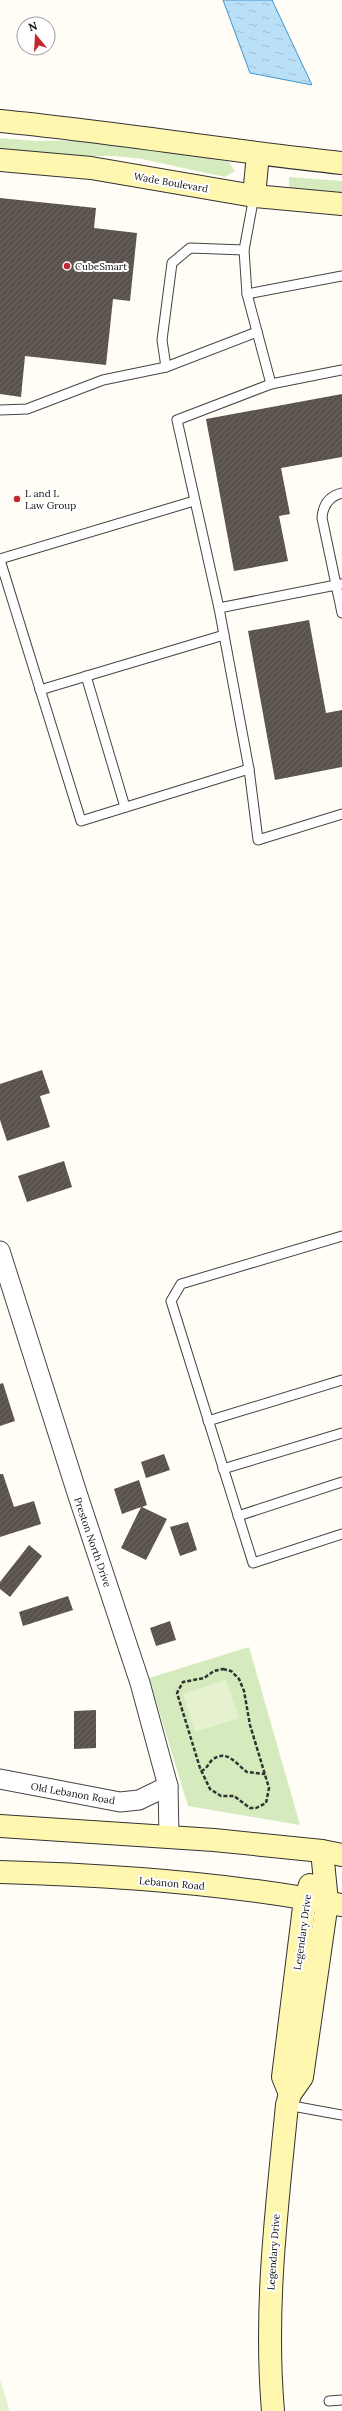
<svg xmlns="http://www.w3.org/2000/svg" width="342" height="2411" font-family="Lora,serif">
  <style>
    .green { fill: #d5ebbd }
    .pitch { fill: #e6f2cf }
    .water { fill: url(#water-ripples); stroke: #3f96cf }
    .building { fill: url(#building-hatch) }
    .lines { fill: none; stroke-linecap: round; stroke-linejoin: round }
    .lane-casing { stroke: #444; stroke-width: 11 }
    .street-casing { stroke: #444; stroke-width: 21 }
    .secondary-casing { stroke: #333; stroke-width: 24 }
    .path { stroke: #333; stroke-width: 2.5; stroke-dasharray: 4 2; stroke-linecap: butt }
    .lane { stroke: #fff; stroke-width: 9 }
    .street { stroke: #fff; stroke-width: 19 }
    .secondary { stroke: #fff6b0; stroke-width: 22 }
    .poi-dot { fill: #c4262e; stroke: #fff; stroke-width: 1.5 }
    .labels { text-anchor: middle; stroke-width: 4; stroke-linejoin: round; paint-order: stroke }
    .street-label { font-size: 10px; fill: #111; stroke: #fff }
    .poi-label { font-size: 10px; fill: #111; stroke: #fff; text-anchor: start }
  </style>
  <defs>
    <pattern id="water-ripples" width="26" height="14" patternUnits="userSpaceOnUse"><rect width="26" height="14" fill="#b9e0f7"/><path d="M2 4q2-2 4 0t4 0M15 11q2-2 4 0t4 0" fill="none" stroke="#9ebfd3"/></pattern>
    <pattern id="building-hatch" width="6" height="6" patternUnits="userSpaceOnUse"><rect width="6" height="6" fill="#5a524d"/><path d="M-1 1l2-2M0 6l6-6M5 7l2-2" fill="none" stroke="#6d6662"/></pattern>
  </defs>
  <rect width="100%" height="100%" fill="#fffdf5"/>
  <g class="green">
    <polygon points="0,138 36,141 99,140 229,162 235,171 225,177 142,159 114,156 66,156 0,149"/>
    <polygon points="289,177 342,181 342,194 289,189"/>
    <polygon points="249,1647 300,1825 188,1806 149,1678"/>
  </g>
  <g class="pitch">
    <polygon points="226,1680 239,1718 195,1732 183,1694"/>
    <polygon points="0,2380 10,2411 0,2411"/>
  </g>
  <polygon class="water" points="223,0 272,0 312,85 250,73"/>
  <g class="building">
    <polygon points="0,198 96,208 94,228 137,233 130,301 113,299 106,365 25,356 21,397 0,394"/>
    <polygon points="342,394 342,457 281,468 290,514 279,516 288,561 234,571 206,419"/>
    <polygon points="309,620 326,713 342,710 342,767 275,780 248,631"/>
    <polygon points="42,1070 50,1093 40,1096 50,1127 7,1141 0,1120 0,1084"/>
    <polygon points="64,1161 72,1187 27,1202 18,1176"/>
    <polygon points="3,1383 15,1421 0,1426 0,1384"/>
    <polygon points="164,1454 170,1470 146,1478 141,1462"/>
    <polygon points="0,1474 3,1474 14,1507 34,1501 41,1524 0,1537"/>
    <polygon points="139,1480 147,1505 142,1507 167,1519 146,1560 121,1548 141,1507 122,1514 114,1489"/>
    <polygon points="188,1522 197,1550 180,1556 170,1527"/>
    <polygon points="29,1545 42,1556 10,1597 0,1589 0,1582"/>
    <polygon points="68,1596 73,1610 23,1626 19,1612"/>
    <polygon points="170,1621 176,1640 156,1646 150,1628"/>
    <polygon points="96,1710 96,1748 74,1749 74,1711"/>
  </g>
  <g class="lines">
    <g class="lane-casing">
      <g id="lane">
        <polyline points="254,196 244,250 247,294 271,384"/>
        <polyline points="244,250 190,248 172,263 162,340 166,367 257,332"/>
        <polyline points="247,294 342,276"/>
        <polyline points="342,370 271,384 177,420 219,608 249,769 258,840 342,814"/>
        <polyline points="0,410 27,409 103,380 166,367"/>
        <path d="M342,493c-13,3 -19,12 -20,25l20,95"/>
        <polyline points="0,559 194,501"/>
        <polyline points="0,560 81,821 249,769"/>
        <polyline points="219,608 341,584"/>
        <polyline points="86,676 125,807"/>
        <polyline points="40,690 224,635"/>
        <polyline points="342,1236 181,1284 171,1301 253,1563 342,1534"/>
        <polyline points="208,1421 342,1380"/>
        <polyline points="223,1469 342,1433"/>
        <polyline points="238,1516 342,1482"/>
        <polyline points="287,2105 342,2115"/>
        <polyline points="329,2401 342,2400"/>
      </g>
    </g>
    <g class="street-casing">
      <g id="street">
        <polyline points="0,1251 78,1496 140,1683 168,1786 169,1837"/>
        <polyline points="0,1779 120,1802 139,1800 168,1786"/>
      </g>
    </g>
    <g class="secondary-casing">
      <g id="secondary">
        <path d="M0,121c114,11 228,30 342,42"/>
        <polyline points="0,160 91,168 254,196 342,204"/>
        <polyline points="254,196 258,154"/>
        <polyline points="0,1826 214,1840 322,1851 342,1855"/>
        <path d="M0,1872c113,3 230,11 341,33"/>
        <polyline points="290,2094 283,2077 305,1899 310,1885"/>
        <path d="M273,2411c-9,-103 4,-204 14,-306l3,-11 12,-17 25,-175 -5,-51"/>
      </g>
    </g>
    <g class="path">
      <polygon points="223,1669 231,1671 239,1679 244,1691 250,1725 269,1788 266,1803 256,1808 250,1808 234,1796 221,1796 210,1789 200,1768 177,1693 183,1682 204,1678 214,1671"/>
      <path d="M201,1771c6,-2 7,-7 11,-11 15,-12 25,5 35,12l18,2"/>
    </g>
    <use href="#lane" class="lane"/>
    <use href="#street" class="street"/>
    <use href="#secondary" class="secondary"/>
  </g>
  <g class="poi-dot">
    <circle cx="67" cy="266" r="4"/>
    <circle cx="17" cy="499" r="4"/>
  </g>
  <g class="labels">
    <g class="street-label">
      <text transform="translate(171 182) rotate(10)" y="4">Wade Boulevard</text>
      <text transform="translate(93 1542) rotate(71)" y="4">Preston North Drive</text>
      <text transform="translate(73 1793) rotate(10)" y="4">Old Lebanon Road</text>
      <text transform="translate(172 1883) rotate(5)" y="4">Lebanon Road</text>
      <text transform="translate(302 1932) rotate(-82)" y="4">Legendary Drive</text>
      <text transform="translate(273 2252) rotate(-86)" y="4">Legendary Drive</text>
    </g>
    <g class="poi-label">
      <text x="75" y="270">CubeSmart</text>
      <text x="25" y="497">L and L<tspan x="25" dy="12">Law Group</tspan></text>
    </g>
  </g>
  <g transform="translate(36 36) rotate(342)"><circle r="19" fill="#ffffff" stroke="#a0a0a0"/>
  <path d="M0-3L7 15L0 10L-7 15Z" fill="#c4262e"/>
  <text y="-6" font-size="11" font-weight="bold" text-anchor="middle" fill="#111111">N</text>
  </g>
</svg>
